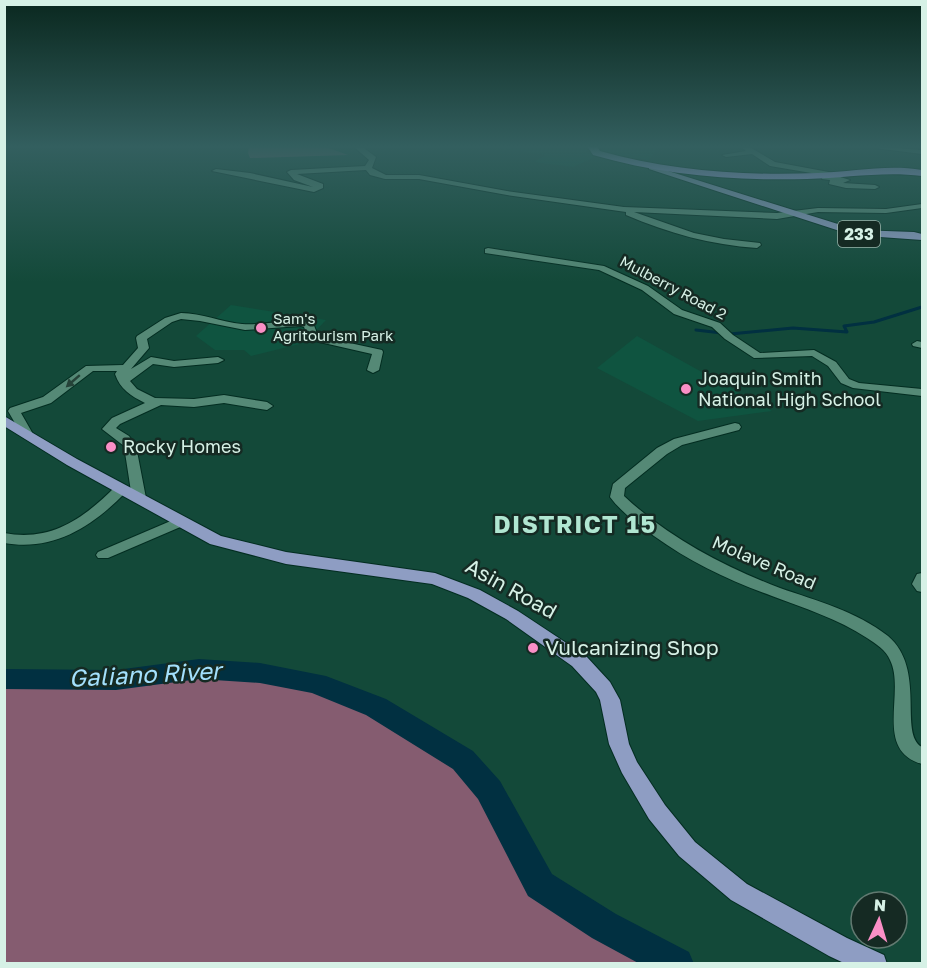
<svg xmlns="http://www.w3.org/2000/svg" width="927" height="968" font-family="'Golos Text',sans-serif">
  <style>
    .built { fill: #0f5440 }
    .green { fill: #855c70 }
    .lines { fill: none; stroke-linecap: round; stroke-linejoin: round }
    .stream { stroke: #013041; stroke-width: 3 }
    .river { fill: #013041; fill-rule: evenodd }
    .minor-casing { stroke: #032d21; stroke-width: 2 }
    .major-casing { stroke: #032d21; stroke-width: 2 }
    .highway-casing { stroke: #032d21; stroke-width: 2 }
    .minor { fill: #558976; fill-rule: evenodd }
    .major { fill: #8e9dc3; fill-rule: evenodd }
    .highway { fill: #b4abf6; fill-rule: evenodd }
    .oneway { fill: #254238 }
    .poi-dot { fill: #fa8fc6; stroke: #152a23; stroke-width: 2 }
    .labels { text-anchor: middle; stroke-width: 5; stroke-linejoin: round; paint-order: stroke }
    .far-street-label { font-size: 15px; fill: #d6f1e6; stroke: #152a23 }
    .far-poi-label { font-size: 15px; fill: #d6f1e6; stroke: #152a23; text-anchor: start }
    .shield { fill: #152a23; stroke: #9cb5ac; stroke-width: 1.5 }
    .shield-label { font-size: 16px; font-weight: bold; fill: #d6f1e6 }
    .poi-label { font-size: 18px; fill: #d6f1e6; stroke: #152a23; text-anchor: start }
    .street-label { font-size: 18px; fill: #d6f1e6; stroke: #152a23 }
    .near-street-label { font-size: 21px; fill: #d6f1e6; stroke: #152a23 }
    .near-poi-label { font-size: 21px; fill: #d6f1e6; stroke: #152a23; text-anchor: start }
    .district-label { font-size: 24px; font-weight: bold; letter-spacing: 1.5px; fill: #b0e6d1; stroke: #152a23 }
    .near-water-label { font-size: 24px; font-style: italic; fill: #a3e0fd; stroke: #152a23 }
  </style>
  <rect width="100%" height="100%" fill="#134939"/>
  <g class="built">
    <polygon points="514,146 586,146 586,152 597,156 573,167 534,162 546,155 500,148"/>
    <polygon points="607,146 660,146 648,160 636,158 633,161 601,150"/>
    <polygon points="231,305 326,320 304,343 251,356 244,350 215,350 196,336"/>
    <polygon points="637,336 772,411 698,421 597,368"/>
  </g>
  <g class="green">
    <polygon points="249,146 323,146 348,155 250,158 248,153"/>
    <polygon points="199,669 260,673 316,683 376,707 419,732 463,760 489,790 540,885 604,926 677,963 5,963 5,679 116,680"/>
  </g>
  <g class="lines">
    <g class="stream">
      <polyline points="696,330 722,333"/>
      <polyline points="730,334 793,328 847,332 844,326 874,322 922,307"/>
    </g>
    <polygon class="river" points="199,659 260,663 326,676 386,699 473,751 500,781 552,874 616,914 689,952 694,964 640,964 592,938 528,896 478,799 453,769 366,715 312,693 260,683 199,679 116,690 4,689 4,669 116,670"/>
    <g class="minor-casing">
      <g id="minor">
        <path d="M353,146h8l15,11 -4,11 14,7h33l88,16 117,16 153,6 41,-5 68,1 36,-5v4l-36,5 -68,-1 -41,7 -143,-7 60,21 30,6 36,4 1,2 -4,3c-46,-3 -89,-15 -131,-33v-3l-119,-17 -88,-16h-34l-15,-4 -4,-5 -69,4 26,10v4l-9,4 -102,-21 4,-2 34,4 63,14 -19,-7 -7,-8 4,-2 74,-4 4,-6z"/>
        <polygon points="480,146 487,146 484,148"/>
        <polygon points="740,146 748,146 775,162 834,173 837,173 837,176 850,180 843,183 875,185 879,187 875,189 846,188 829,184 830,180 822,179 823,175 770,166 752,154 726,157 722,155 746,151"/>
        <polygon points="872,146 922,150 922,154 875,148"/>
        <polygon points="488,248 604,266 648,286 682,310 720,323 733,335 760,353 814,350 836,362 849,379 859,383 922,389 922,396 853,388 841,383 828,366 812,356 754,358 725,339 712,327 674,314 642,290 599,270 485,253 485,249"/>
        <path d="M181,313c21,0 40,9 61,11 24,2 46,-7 71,-1l4,10 5,4 60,13 1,2 -4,18 -6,3 -6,-3 5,-16 -57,-13 -7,-4 -4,-10 -3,-1 -56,4 -45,-9 -19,-2 -9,3 -25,17 2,9 -18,21 20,-12 23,4 44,-4 6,3 -6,3 -44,4 -21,-3 -23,17 7,8 18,9 39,1 30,-4 43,7 6,4 -6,4 -43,-7 -30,4 -33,-2 -41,19 -4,4 13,8 7,10 10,52 -7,4 -7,-4 -8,-52 -22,-17 10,-11 33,-15c-14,-7 -25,-14 -30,-29l2,-3h-24l-42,32 -30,10 12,21 -6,4 -4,-1 -15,-26 2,-3 33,-11 43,-31 37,-1 15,-17 -2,-10 1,-2 28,-18z"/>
        <polygon points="917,341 922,342 922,348 913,346 912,344"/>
        <path d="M735,423l4,1 2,3 -2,3 -57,15 -15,9 -42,34 -1,8c45,42 99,70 156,92 37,13 76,23 108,48 39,33 10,98 34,111v17c-49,-14 -16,-72 -32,-104 -4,-10 -14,-16 -23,-22 -29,-19 -63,-30 -95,-42 -42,-15 -82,-34 -118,-60 -15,-11 -33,-24 -44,-39l3,-13 44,-36 17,-9z"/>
        <path d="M121,485l5,1 2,3 -2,3c-33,34 -72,60 -122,51v-10c48,9 80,-15 112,-47z"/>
        <polygon points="180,517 187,522 185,525 108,558 98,558 96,555 98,552"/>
        <polygon points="922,573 922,592 917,591 912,584 917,574"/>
      </g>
    </g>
    <g class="major-casing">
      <g id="major">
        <polygon points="649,165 857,230 914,232 922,234 922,240 852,235 649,169"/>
        <polygon points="4,416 77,459 221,536 286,552 435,573 480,590 518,611 586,656 610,682 620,700 629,744 637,762 665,805 695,842 747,884 847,938 884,955 887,964 846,964 829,956 731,900 679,856 649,819 622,773 609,744 600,700 596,692 572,666 506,619 468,598 432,584 286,564 210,544 67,465 4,426"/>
      </g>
    </g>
    <g class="highway-casing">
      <path id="highway" d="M587,146h10l3,5c70,20 145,25 218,22 35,-1 69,-9 104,-3v6c-38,-5 -76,2 -115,3 -72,2 -145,-4 -214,-24z"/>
    </g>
    <use href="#minor" class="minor"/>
    <use href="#major" class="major"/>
    <use href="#highway" class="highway"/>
  </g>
  <defs><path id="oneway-solid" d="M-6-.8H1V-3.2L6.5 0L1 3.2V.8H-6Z" transform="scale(1.5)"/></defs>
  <use class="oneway" href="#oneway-solid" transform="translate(73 381) rotate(139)"/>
  <linearGradient id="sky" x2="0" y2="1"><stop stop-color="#0a281f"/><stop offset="0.52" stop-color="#335f5f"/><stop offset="1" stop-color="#335f5f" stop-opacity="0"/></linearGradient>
  <rect width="927" height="282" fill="url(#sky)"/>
  <g class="poi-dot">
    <circle cx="261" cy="328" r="6"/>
    <circle cx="686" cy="389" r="6"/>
    <circle cx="111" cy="447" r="6"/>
    <circle cx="533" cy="648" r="6"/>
  </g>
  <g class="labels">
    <g class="far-street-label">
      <text transform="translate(673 288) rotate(28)" y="5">Mulberry Road 2</text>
    </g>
    <g class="far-poi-label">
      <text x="273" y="324">Sam's<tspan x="273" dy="17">Agritourism Park</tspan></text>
    </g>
    <rect class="shield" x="838" y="221" width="42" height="26" rx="4.5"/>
    <g class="shield-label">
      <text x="859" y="240">233</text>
    </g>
    <g class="poi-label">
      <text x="698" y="385">Joaquin Smith<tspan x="698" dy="21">National High School</tspan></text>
      <text x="123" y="453">Rocky Homes</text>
    </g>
    <g class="street-label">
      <text transform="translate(764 563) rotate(23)" y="6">Molave Road</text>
    </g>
    <g class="near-street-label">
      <text transform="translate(511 589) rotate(29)" y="7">Asin Road</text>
    </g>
    <g class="near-poi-label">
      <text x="545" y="655">Vulcanizing Shop</text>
    </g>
    <g class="district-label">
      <text x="575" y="533">DISTRICT 15</text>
    </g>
    <g class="near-water-label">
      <text transform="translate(145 675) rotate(-3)" y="8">Galiano River</text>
    </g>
  </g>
  <rect width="927" height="968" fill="none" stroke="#d6f1e6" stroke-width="12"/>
  <g transform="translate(879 920) rotate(4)"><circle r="28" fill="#152a23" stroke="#627a71" stroke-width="1.5"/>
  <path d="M0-4.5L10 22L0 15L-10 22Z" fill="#fa8fc6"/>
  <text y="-9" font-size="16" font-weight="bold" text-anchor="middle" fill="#d6f1e6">N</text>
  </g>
</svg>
